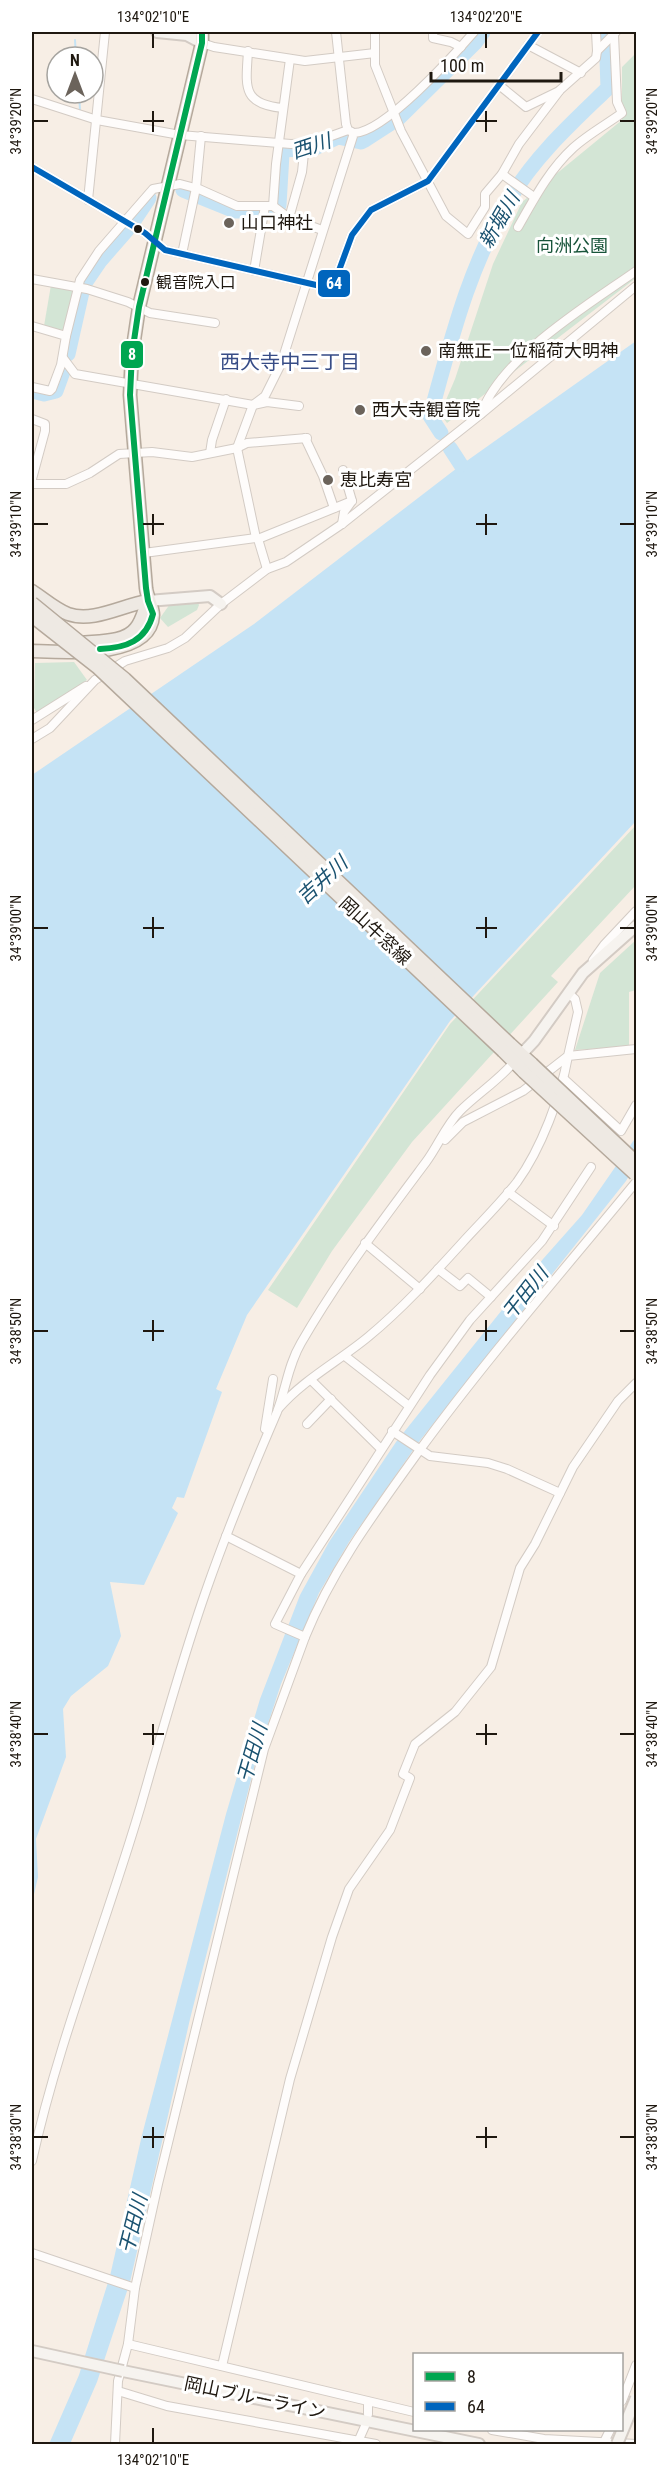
<svg xmlns="http://www.w3.org/2000/svg" width="668" height="2476" font-family="'Roboto Condensed','Noto Sans JP',sans-serif">
  <style>
    .green { fill: #d3e5d5 }
    .water { fill: #c5e3f5 }
    .lines { fill: none; stroke-linecap: round; stroke-linejoin: round }
    .stream { stroke: #c5e3f5; stroke-width: 2 }
    .river { stroke: #c5e3f5; stroke-width: 15 }
    .street-casing { stroke: #d3cbc4; stroke-width: 10 }
    .secondary-casing { stroke: #d3cbc4; stroke-width: 14 }
    .primary-casing { stroke: #b5a99c; stroke-width: 15 }
    .street { stroke: #fefcfb; stroke-width: 8 }
    .secondary { stroke: #f6f3ef; stroke-width: 10 }
    .primary { stroke: #eee9e3; stroke-width: 12 }
    .secondary-bridge-casing { stroke: #d3cbc4; stroke-width: 14; stroke-linecap: butt }
    .primary-bridge-casing { stroke: #b5a99c; stroke-width: 15; stroke-linecap: butt }
    .secondary-bridge { stroke: #f6f3ef; stroke-width: 10 }
    .primary-bridge { stroke: #eee9e3; stroke-width: 12 }
    .bus-1-casing { stroke: #fff; stroke-width: 10 }
    .bus-2-casing { stroke: #fff; stroke-width: 10 }
    .bus-1 { stroke: #00a651; stroke-width: 6 }
    .bus-2 { stroke: #0065bd; stroke-width: 6 }
    .ticks { fill: none; stroke: #1f1810; stroke-width: 2 }
    .poi-dot { fill: #6b635b; stroke: #fff; stroke-width: 2 }
    .bus-dot { fill: #1f1810; stroke: #fff; stroke-width: 2 }
    .labels { text-anchor: middle; stroke-width: 6; stroke-linejoin: round; paint-order: stroke }
    .bus-label { font-size: 16px; fill: #1f1810; stroke: #fff; text-anchor: start }
    .poi-label { font-size: 18px; fill: #1f1810; stroke: #fff; text-anchor: start }
    .park-label { font-size: 18px; fill: #18543a; stroke: #fff }
    .street-label { font-size: 18px; fill: #1f1810; stroke: #fff }
    .water-label { font-size: 20px; font-style: italic; fill: #1a5270; stroke: #fff }
    .neighbourhood-label { font-size: 20px; fill: #374c86; stroke: #fff }
    .line-badge { stroke: #fff; stroke-width: 2 }
    .badge-label { font-size: 16px; text-anchor: middle; font-weight: bold; fill: #fff }
    .neatline { fill: none; stroke: #1f1810; stroke-width: 2 }
    .ticks-label { font-size: 15px; text-anchor: middle; fill: #1f1810 }
  </style>
  <rect width="100%" height="100%" fill="#f7eee5"/>
  <g class="green">
    <polygon points="636,53 636,278 447,423 440,414 455,379 493,264 522,202 622,120 622,67"/>
    <polygon points="51,285 73,289 64,332 44,326"/>
    <polygon points="198,603 199,605 197,610 168,627 160,618 170,604"/>
    <polygon points="74,662 87,680 37,713 34,708 35,663"/>
    <polygon points="636,825 636,885 551,976 558,982 412,1142 332,1251 297,1308 268,1290 450,1024"/>
    <polygon points="636,940 636,990 629,992 629,1046 575,1050 600,973"/>
  </g>
  <g class="water">
    <polygon points="636,341 636,821 450,1021 247,1315 216,1389 222,1392 184,1498 177,1497 172,1508 178,1513 144,1585 110,1582 121,1636 108,1666 71,1696 63,1709 66,1757 36,1839 38,1877 32,1903 32,775 254,624 461,465"/>
    <polygon points="636,1137 636,1163 626,1181 418,1443 349,1542 319,1593 281,1684 255,1764 190,2019 130,2282 97,2382 70,2444 49,2444 79,2375 110,2276 142,2135 226,1814 260,1699 300,1595 329,1542 396,1442 543,1259 582,1215"/>
  </g>
  <g class="lines">
    <g class="stream">
      <polyline points="75,40 76,57"/>
      <polyline points="79,93 80,110"/>
    </g>
    <g class="river">
      <polyline points="183,190 235,211 275,211 279,205 282,154 284,150 315,148 338,137 361,142 365,140 399,118 475,43 483,32"/>
      <polyline points="133,222 149,198"/>
      <polyline points="85,283 100,261 127,230"/>
      <polyline points="68,354 82,292"/>
      <polyline points="32,391 44,394 56,391 64,369"/>
      <path d="M441,433l-11,-17c21,-76 39,-151 81,-219 25,-42 62,-75 97,-109l-2,-56"/>
      <polyline points="450,448 461,465"/>
    </g>
    <g class="street-casing">
      <g id="street">
        <polyline points="336,32 346,124 348,130 352,132"/>
        <polyline points="375,32 375,65 401,131 446,216 468,234 485,207 485,194 502,174 519,144 560,90 596,58 597,51 616,32"/>
        <polyline points="433,32 433,38 451,42 461,47"/>
        <polyline points="596,32 597,51"/>
        <polyline points="202,43 214,47 305,61 375,53"/>
        <polyline points="528,45 581,73"/>
        <path d="M248,51c-2,35 -7,53 35,57"/>
        <polyline points="499,85 526,107 559,91"/>
        <polyline points="32,99 97,120 180,135 291,144 312,143 348,130"/>
        <polyline points="32,167 145,233 165,250 329,288 334,284 352,235 371,210 428,181 538,32"/>
        <polyline points="502,174 534,197"/>
        <polyline points="88,200 105,32"/>
        <polyline points="273,206 289,218 322,230"/>
        <polyline points="289,218 302,172 305,144"/>
        <path d="M518,227c16,-28 31,-57 55,-79 14,-13 34,-24 49,-35l-5,-11 -3,-67"/>
        <polyline points="182,254 196,188 201,136"/>
        <polyline points="254,271 265,206"/>
        <polyline points="32,279 87,289 128,302 150,313 215,323"/>
        <polyline points="32,326 66,336 61,365 52,389 50,391 32,387"/>
        <polyline points="66,336 80,280 99,251 153,189 180,184 199,189 237,206 273,206 276,164 290,59"/>
        <polyline points="63,358 75,374 253,405 267,402 299,406"/>
        <path d="M481,414c20,-57 107,-109 155,-143"/>
        <polyline points="32,419 45,424 45,431 32,479"/>
        <polyline points="305,438 323,476 334,508"/>
        <polyline points="210,453 212,440 226,399"/>
        <polyline points="32,484 66,484 90,473 119,454 152,452 192,457 237,448 247,443 307,438"/>
        <polyline points="342,524 344,512 352,501 343,470"/>
        <polyline points="258,539 352,501"/>
        <polyline points="144,553 256,538"/>
        <path d="M267,569l-9,-30 -2,-1 -19,-90 16,-43 12,-9 16,-32 73,-231c30,0 100,-78 120,-101"/>
        <polyline points="32,720 86,686"/>
        <polyline points="32,739 50,728 95,680 125,661 168,648 185,638 221,604 267,569 286,562 342,524 481,414 636,286"/>
        <polyline points="593,960 604,945 636,911"/>
        <polyline points="564,1079 621,1131 636,1105"/>
        <polyline points="445,1140 463,1122 523,1091 568,1056 578,1012 575,999 568,993"/>
        <polyline points="508,1192 554,1226"/>
        <polyline points="365,1243 420,1289"/>
        <polyline points="438,1269 460,1286 468,1278 491,1297"/>
        <polyline points="345,1356 409,1406"/>
        <polyline points="311,1380 381,1449"/>
        <path d="M279,1408c24,-28 60,-47 89,-71 34,-28 64,-61 94,-94 18,-20 38,-39 55,-61 24,-33 44,-86 51,-126l68,-7"/>
        <polyline points="307,1424 331,1399"/>
        <polyline points="265,1429 273,1379"/>
        <polyline points="392,1431 430,1456 488,1463 507,1469 560,1493"/>
        <polyline points="226,1536 301,1574"/>
        <path d="M305,1637c28,-69 71,-126 114,-186 68,-93 144,-180 217,-269"/>
        <path d="M32,2161c27,-122 74,-237 109,-356 21,-73 41,-146 66,-217 21,-60 45,-118 70,-176 9,-23 11,-47 24,-69 37,-64 81,-122 125,-181 12,-16 20,-37 34,-51 17,-17 38,-30 54,-49"/>
        <polyline points="32,2253 135,2288"/>
        <polyline points="128,2344 414,2412"/>
        <polyline points="222,2366 290,2079 332,1937 349,1889 390,1830 410,1778 403,1774 415,1744 455,1712 491,1667 520,1568 535,1544 573,1467 618,1401 636,1383"/>
        <polyline points="118,2391 167,2406 376,2444"/>
        <polyline points="622,2401 636,2365"/>
        <polyline points="368,2414 368,2402"/>
        <polyline points="492,2430 544,2439 636,2444"/>
        <polyline points="604,2442 610,2430"/>
        <polyline points="115,2444 118,2381 128,2344 135,2288 158,2184 264,1749 305,1637 275,1624 301,1574 430,1375 470,1320 542,1241 591,1167"/>
        <polyline points="357,2444 365,2426"/>
      </g>
    </g>
    <g class="secondary-casing">
      <g id="secondary">
        <polyline points="157,32 187,35 202,43"/>
        <polyline points="148,601 210,596 221,604"/>
        <polyline points="516,1060 534,1041 583,973 636,926"/>
        <polyline points="123,2371 479,2444"/>
      </g>
    </g>
    <g class="primary-casing">
      <g id="primary">
        <path d="M32,591c11,7 23,18 36,23 25,9 55,-9 80,-13"/>
        <path d="M81,643c16,-2 44,0 55,-15 6,-7 8,-18 12,-27"/>
        <path d="M32,651c29,1 119,9 121,-36 0,-8 -6,-18 -7,-27l-16,-193 2,-41 7,-47 63,-264v-11"/>
        <polyline points="510,1044 532,1064"/>
        <polyline points="503,1051 524,1072"/>
      </g>
    </g>
    <use href="#street" class="street"/>
    <use href="#secondary" class="secondary"/>
    <use href="#primary" class="primary"/>
    <g class="secondary-bridge-casing">
      <g id="secondary-bridge">
        <polyline points="32,2351 123,2371"/>
        <polyline points="617,2444 636,2398"/>
      </g>
    </g>
    <g class="primary-bridge-casing">
      <g id="primary-bridge">
        <polyline points="32,603 125,679 510,1044"/>
        <polyline points="32,616 97,667 503,1051"/>
        <polyline points="532,1064 636,1162"/>
        <polyline points="524,1072 635,1174"/>
      </g>
    </g>
    <use href="#secondary-bridge" class="secondary-bridge"/>
    <use href="#primary-bridge" class="primary-bridge"/>
    <g class="bus-1-casing">
      <path id="bus-1" d="M100,649c26,-1 46,-8 53,-35l-5,-13 -2,-13 -16,-193 2,-41 7,-47 63,-264v-11"/>
    </g>
    <g class="bus-2-casing">
      <polyline id="bus-2" points="32,167 145,233 165,250 329,288 334,284 352,235 371,210 428,181 538,32"/>
    </g>
    <use href="#bus-1" class="bus-1"/>
    <use href="#bus-2" class="bus-2"/>
  </g>
  <path class="ticks" d="M153,33v15M486,33v15M153,111v21M486,111v21M33,121h15M143,121h21M476,121h21M620,121h15M153,514v21M486,514v21M33,524h15M143,524h21M476,524h21M620,524h15M153,917v21M486,917v21M33,928h15M143,928h21M476,928h21M620,928h15M153,1320v21M486,1320v21M33,1331h15M143,1331h21M476,1331h21M620,1331h15M153,1724v21M486,1724v21M33,1734h15M143,1734h21M476,1734h21M620,1734h15M153,2127v21M486,2127v21M33,2137h15M143,2137h21M476,2137h21M620,2137h15M153,2428v15"/>
  <g class="poi-dot">
    <circle cx="229" cy="223" r="6"/>
    <circle cx="426" cy="351" r="6"/>
    <circle cx="360" cy="410" r="6"/>
    <circle cx="328" cy="480" r="6"/>
  </g>
  <g class="bus-dot">
    <circle cx="138" cy="229" r="5"/>
    <circle cx="145" cy="282" r="5"/>
  </g>
  <g class="labels">
    <g class="bus-label">
      <text x="156" y="288">観音院入口</text>
    </g>
    <g class="poi-label">
      <text x="241" y="229">山口神社</text>
      <text x="438" y="357">南無正一位稲荷大明神</text>
      <text x="372" y="416">西大寺観音院</text>
      <text x="340" y="486">恵比寿宮</text>
    </g>
    <g class="park-label">
      <text x="572" y="252">向洲公園</text>
    </g>
    <g class="street-label">
      <text transform="translate(375 931) rotate(43)" y="6">岡山牛窓線</text>
      <text transform="translate(255 2398) rotate(12)" y="6">岡山ブルーライン</text>
    </g>
    <g class="water-label">
      <text transform="translate(311 146) rotate(-18)" y="7">西川</text>
      <text transform="translate(499 220) rotate(-60)" y="7">新堀川</text>
      <text transform="translate(322 880) rotate(-42)" y="7">吉井川</text>
      <text transform="translate(525 1293) rotate(-52)" y="7">干田川</text>
      <text transform="translate(252 1753) rotate(-74)" y="7">干田川</text>
      <text transform="translate(133 2224) rotate(-76)" y="7">干田川</text>
    </g>
    <g class="neighbourhood-label">
      <text x="290" y="369">西大寺中三丁目</text>
    </g>
  </g>
  <g class="line-badge">
    <rect x="317" y="269" width="34" height="29" rx="6" fill="#0065bd"/>
    <rect x="120" y="340" width="24" height="29" rx="6" fill="#00a651"/>
  </g>
  <g class="badge-label">
    <text x="334" y="289">64</text>
    <text x="132" y="360">8</text>
  </g>
  <rect width="668" height="2476" fill="none" stroke="#ffffff" stroke-width="66"/>
  <rect x="413" y="2353" width="210" height="78" fill="#ffffff" stroke="#a5a39f" stroke-width="1.5"/>
  <rect x="425" y="2372" width="30" height="9" fill="#00a651" stroke="#a5a39f" stroke-width="1.5"/>
  <text x="467" y="2383" font-size="18" fill="#1f1810">8</text>
  <rect x="425" y="2402" width="30" height="9" fill="#0065bd" stroke="#a5a39f" stroke-width="1.5"/>
  <text x="467" y="2413" font-size="18" fill="#1f1810">64</text>
  <g transform="translate(75 75)"><circle r="28" fill="#ffffff" stroke="#a5a39f" stroke-width="1.5"/>
  <path d="M0-4.5L10 22L0 15L-10 22Z" fill="#6b635b"/>
  <text y="-9" font-size="16" font-weight="bold" text-anchor="middle" fill="#1f1810">N</text>
  </g>
  <path d="M431 72v9h130v-9" fill="none" stroke="#1f1810" stroke-width="3"/>
  <text x="440" y="72" font-size="18" fill="#1f1810" stroke="#ffffff" stroke-width="4.5" paint-order="stroke">100 m</text>
  <rect x="33" y="33" width="602" height="2410" class="neatline"/>
  <g class="ticks-label">
    <text x="153" y="22">134°02'10"E</text>
    <text x="486" y="22">134°02'20"E</text>
    <text transform="translate(16 121) rotate(-90)" y="5">34°39'20"N</text>
    <text transform="translate(652 121) rotate(-90)" y="5">34°39'20"N</text>
    <text transform="translate(16 524) rotate(-90)" y="5">34°39'10"N</text>
    <text transform="translate(652 524) rotate(-90)" y="5">34°39'10"N</text>
    <text transform="translate(16 928) rotate(-90)" y="5">34°39'00"N</text>
    <text transform="translate(652 928) rotate(-90)" y="5">34°39'00"N</text>
    <text transform="translate(16 1331) rotate(-90)" y="5">34°38'50"N</text>
    <text transform="translate(652 1331) rotate(-90)" y="5">34°38'50"N</text>
    <text transform="translate(16 1734) rotate(-90)" y="5">34°38'40"N</text>
    <text transform="translate(652 1734) rotate(-90)" y="5">34°38'40"N</text>
    <text transform="translate(16 2137) rotate(-90)" y="5">34°38'30"N</text>
    <text transform="translate(652 2137) rotate(-90)" y="5">34°38'30"N</text>
    <text x="153" y="2465">134°02'10"E</text>
  </g>
</svg>
